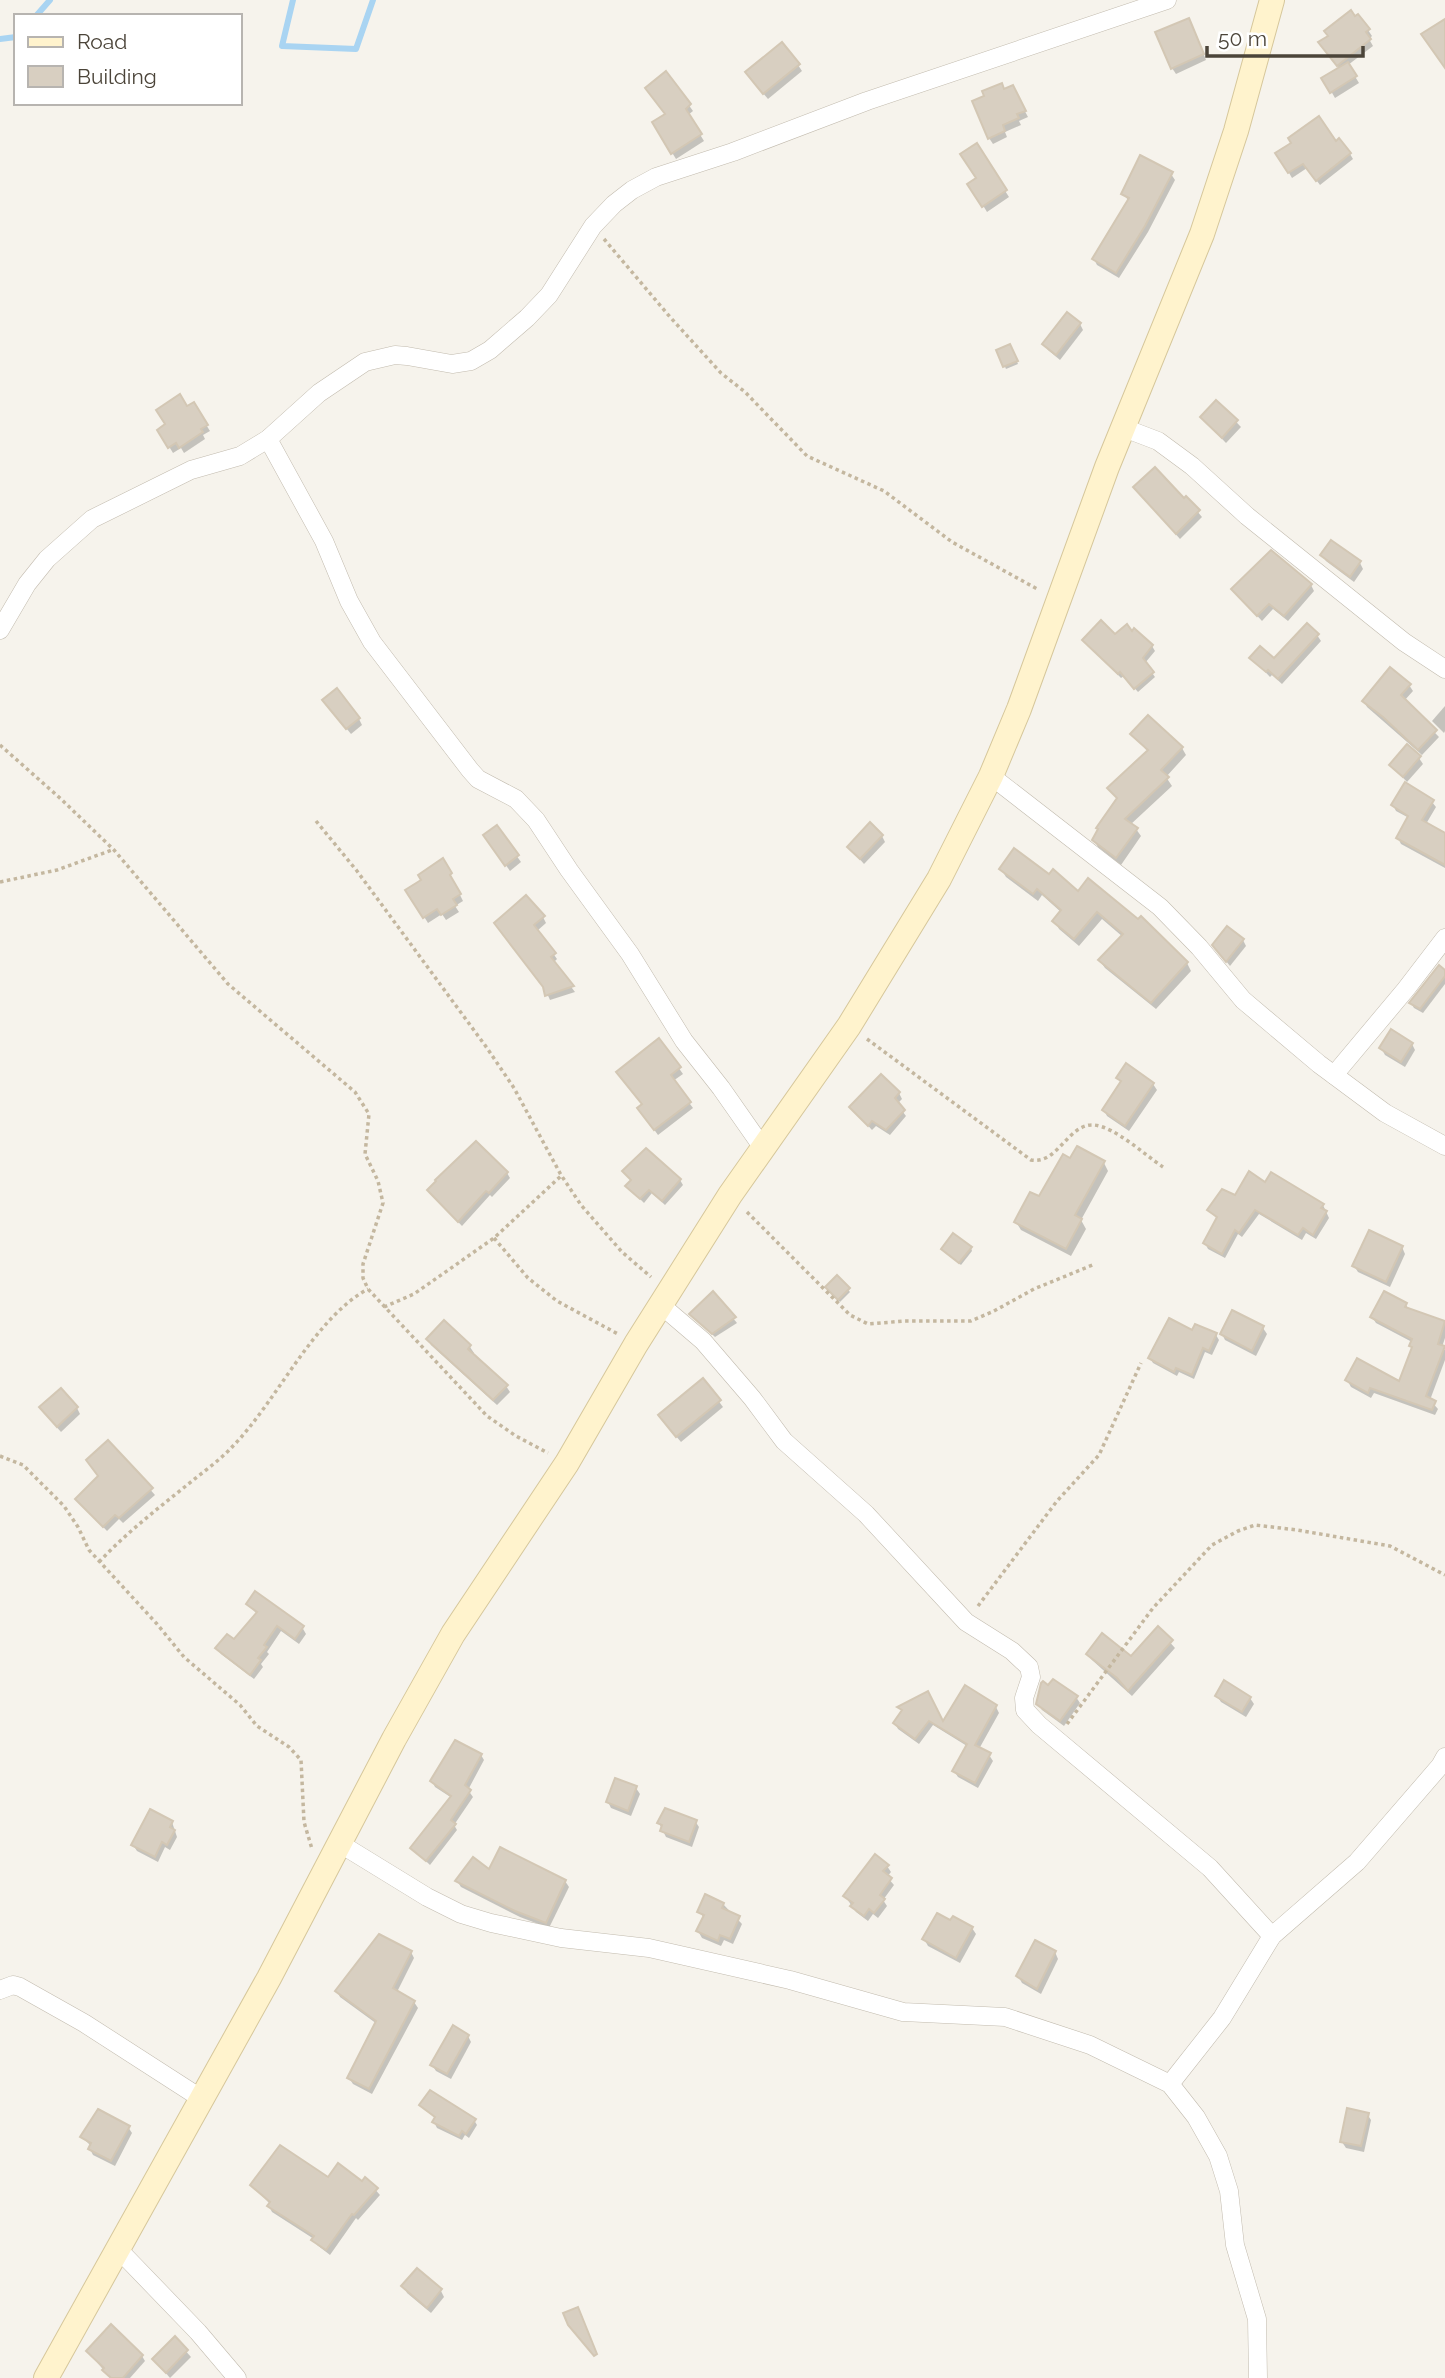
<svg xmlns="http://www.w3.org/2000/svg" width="1445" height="2378" font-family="Raleway,sans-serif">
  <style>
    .shadow { fill: #0003 }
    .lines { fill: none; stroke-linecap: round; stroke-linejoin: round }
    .stream { stroke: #a9d4f2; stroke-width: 6 }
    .building { fill: #d8cfc1; stroke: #d3c7b4; stroke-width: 2 }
    .street-casing { stroke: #c2bbae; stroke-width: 19 }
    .secondary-casing { stroke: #d6c79b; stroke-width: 26 }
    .path { stroke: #c4b79f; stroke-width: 3.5; stroke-dasharray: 3.5 3.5; stroke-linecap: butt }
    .street { stroke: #fff; stroke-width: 18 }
    .secondary { stroke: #fff3cd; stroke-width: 24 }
  </style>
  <rect width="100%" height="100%" fill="#f6f3ec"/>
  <g class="shadow">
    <polygon points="1192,26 1206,60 1176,74 1172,68"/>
    <polygon points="1368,30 1372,36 1369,39 1373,46 1348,65 1359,83 1335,98 1324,79 1340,69 1324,49 1329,36"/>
    <polygon points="798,65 802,71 768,99 751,79"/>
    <polygon points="666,73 693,111 688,115 704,141 676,159 654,123 666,115"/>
    <polygon points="1012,87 1028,117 1019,121 1021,125 1005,132 1007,137 993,144 989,138 986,97"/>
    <polygon points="1336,143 1350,154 1353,159 1320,185 1307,168 1292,178 1278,154"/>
    <polygon points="976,146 1009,197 987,212 970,184 978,179"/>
    <polygon points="1171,174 1175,180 1148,232 1119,278 1097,265 1094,259 1129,201 1123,194"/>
    <polygon points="1080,324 1083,330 1060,360 1048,350 1044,344"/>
    <polygon points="1010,346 1018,364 1006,369 998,351"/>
    <polygon points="1217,402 1241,427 1226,443 1202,418"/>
    <polygon points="193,404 210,431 203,435 205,439 184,453 181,448 173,453 159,430"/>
    <polygon points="1135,488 1184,501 1186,498 1202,517 1180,539"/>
    <polygon points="1322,555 1360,563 1363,569 1354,582 1326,561"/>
    <polygon points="1311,585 1314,591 1288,621 1273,609 1262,621 1233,590"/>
    <polygon points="1132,634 1152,646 1155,651 1145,663 1155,677 1138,692 1124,676 1121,678 1084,640"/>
    <polygon points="1317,635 1321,641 1282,684 1272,675 1270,677 1252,658 1274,660"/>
    <polygon points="1409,685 1413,691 1404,701 1439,737 1422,755 1367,707 1364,701"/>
    <polygon points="328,706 359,719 362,725 351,734"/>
    <polygon points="1445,706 1445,731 1444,733 1432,721"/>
    <polygon points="1133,734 1182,748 1186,755 1166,777 1172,786 1130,825 1136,829 1141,836 1121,865 1098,847 1094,840 1118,800 1109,788 1148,752"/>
    <polygon points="1419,758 1423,764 1407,782 1391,765"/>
    <polygon points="1432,802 1436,807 1426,824 1445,835 1445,868 1401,844 1398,838 1409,818 1396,811 1393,805"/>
    <polygon points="496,827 521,862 510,871 489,841"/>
    <polygon points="882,836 885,842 864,864 849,847"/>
    <polygon points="443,861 463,901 455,906 459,912 446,920 442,914 428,923 408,891 423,880"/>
    <polygon points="1001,869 1078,894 1138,921 1141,919 1187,963 1191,971 1156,1009 1105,968 1100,961 1123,937 1102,919 1079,946 1059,929 1055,921 1062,913 1042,895 1038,901 1006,877"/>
    <polygon points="543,917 546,923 537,931 557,959 553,963 575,992 550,1000 545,989 499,929"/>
    <polygon points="1243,940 1246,946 1230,966 1218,951"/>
    <polygon points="1445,972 1445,984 1423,1013 1414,1008 1411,1003"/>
    <polygon points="659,1040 683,1074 673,1081 693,1108 658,1135 642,1113"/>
    <polygon points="1412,1044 1415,1050 1405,1067 1385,1055 1381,1048"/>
    <polygon points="1118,1078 1153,1084 1157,1090 1129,1131 1107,1116 1104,1110 1121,1084"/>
    <polygon points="899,1093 902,1099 897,1104 906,1116 890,1135 876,1126 872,1130 851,1107"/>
    <polygon points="1071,1160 1104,1163 1108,1171 1081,1220 1086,1229 1071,1256 1021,1230 1016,1222 1040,1199"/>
    <polygon points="507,1173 510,1178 492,1197 490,1195 462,1226 432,1195"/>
    <polygon points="680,1180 683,1185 665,1205 652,1193 644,1203 627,1186"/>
    <polygon points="1235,1197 1323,1205 1329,1218 1316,1239 1306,1233 1302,1240 1259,1214 1242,1237 1238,1234 1225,1258 1208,1249 1205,1243 1218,1220 1209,1210"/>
    <polygon points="1402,1247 1405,1254 1390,1287 1358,1272 1354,1266"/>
    <polygon points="971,1248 972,1251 961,1265 944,1251"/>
    <polygon points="837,1277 850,1292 840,1302 828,1289"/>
    <polygon points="713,1294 737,1323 715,1337 691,1314"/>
    <polygon points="1406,1305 1410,1311 1445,1324 1445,1338 1442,1347 1445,1350 1445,1360 1430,1400 1438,1409 1435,1415 1374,1393 1371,1398 1351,1387 1347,1380 1400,1384 1413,1350 1412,1342 1376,1323 1372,1317"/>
    <polygon points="1233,1312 1263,1328 1267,1334 1256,1356 1225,1340 1222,1334"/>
    <polygon points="444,1322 470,1347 474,1353 472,1354 506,1386 510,1392 497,1405 431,1345 428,1339"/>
    <polygon points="1193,1333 1216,1335 1219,1340 1212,1355 1205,1352 1194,1379 1179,1372 1177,1376 1153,1363 1150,1358"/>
    <polygon points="703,1380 723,1407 681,1442 663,1421"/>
    <polygon points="77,1408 80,1414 61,1432 45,1414"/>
    <polygon points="108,1442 155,1495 123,1523 119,1519 107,1531 77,1499 100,1477"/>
    <polygon points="248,1604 302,1627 306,1634 299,1644 281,1631 267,1652 269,1654 261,1664 263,1667 254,1679 221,1654 217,1648 235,1642 257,1614"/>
    <polygon points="1158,1629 1175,1648 1132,1696 1092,1660 1088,1654 1132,1658"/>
    <polygon points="1217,1696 1250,1698 1254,1704 1246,1717 1221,1702"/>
    <polygon points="1076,1697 1080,1703 1064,1726 1042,1710 1038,1704"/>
    <polygon points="996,1707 999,1713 979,1749 989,1755 993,1761 978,1788 958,1777 954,1771 967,1746 933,1725 919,1744 898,1729 895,1723 902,1712 900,1708 944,1724"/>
    <polygon points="481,1755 484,1760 468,1790 473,1797 454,1825 457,1830 430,1865 412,1848 452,1798 435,1787 432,1781"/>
    <polygon points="636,1788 640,1794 631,1816 611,1808 608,1802"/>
    <polygon points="695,1821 699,1827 692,1847 666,1837 659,1823"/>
    <polygon points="172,1822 177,1837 170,1850 165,1847 158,1862 137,1851 133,1845"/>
    <polygon points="887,1866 891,1872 887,1877 894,1885 883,1900 887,1906 878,1918 873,1914 868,1921 856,1912 845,1896"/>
    <polygon points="489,1871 565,1881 569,1887 549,1928 520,1917 461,1887 457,1881"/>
    <polygon points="723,1904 742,1924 733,1944 724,1940 721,1946 702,1938 698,1931 704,1918 699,1911"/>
    <polygon points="951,1922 972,1928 976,1934 960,1963 928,1946 924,1939"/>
    <polygon points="379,1936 411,1952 414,1958 397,1992 414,2002 418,2008 372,2094 353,2084 349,2078 377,2024 340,1997 337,1991"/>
    <polygon points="1055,1952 1058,1959 1041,1994 1022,1983 1018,1976"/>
    <polygon points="468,2036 471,2042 451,2079 436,2071 432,2065"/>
    <polygon points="421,2105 474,2120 477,2125 469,2138 465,2135 462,2140 437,2128 434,2122 436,2119"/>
    <polygon points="1367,2114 1371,2120 1364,2152 1346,2148 1342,2142"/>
    <polygon points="128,2127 132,2133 115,2166 93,2155 90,2149 91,2146 82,2137"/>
    <polygon points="328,2179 362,2183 366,2179 380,2195 358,2220 356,2218 330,2255 317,2245 314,2239 272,2212 269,2206 270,2204 252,2185"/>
    <polygon points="417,2270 441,2291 444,2297 431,2313 407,2293 404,2286"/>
    <polygon points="175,2339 191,2357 170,2378 154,2359"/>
    <polygon points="88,2351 142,2356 145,2361 130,2378 110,2378"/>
  </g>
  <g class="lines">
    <g class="stream">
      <polyline points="293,0 282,46 356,49 373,0"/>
      <polyline points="36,16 50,0"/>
      <polyline points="0,39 16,37"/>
    </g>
  </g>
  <g class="building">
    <polygon points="1351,10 1355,16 1358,14 1370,29 1366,32 1371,39 1337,66 1318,42 1328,36 1324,31"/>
    <polygon points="1189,18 1204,54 1171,69 1155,32"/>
    <polygon points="1445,19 1445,68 1421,34"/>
    <polygon points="782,42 800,64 763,94 745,72"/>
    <polygon points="1348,62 1357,76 1330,93 1321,78"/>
    <polygon points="666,71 691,104 686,109 702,134 671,154 652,122 665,114 645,88"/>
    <polygon points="1002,83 1004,89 1013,85 1026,111 1017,114 1019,118 1003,125 1005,131 988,139 972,101 984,96 982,91"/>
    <polygon points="1319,116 1336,141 1339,138 1351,153 1316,181 1303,164 1288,173 1275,153 1291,143 1288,138"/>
    <polygon points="977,143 1007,190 982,207 967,184 976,178 960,154"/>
    <polygon points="1140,155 1173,172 1145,226 1116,273 1092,259 1129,198 1121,194"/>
    <polygon points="1067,312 1081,323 1056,355 1042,344"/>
    <polygon points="1010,344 1018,361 1003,367 996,350"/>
    <polygon points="180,394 187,406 194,402 208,425 201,429 203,432 179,448 176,443 168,448 157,430 165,424 156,410"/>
    <polygon points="1216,400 1238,420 1222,438 1200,417"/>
    <polygon points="1155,467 1184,498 1186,496 1200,510 1176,534 1133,487"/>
    <polygon points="1331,540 1361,561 1350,577 1320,555"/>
    <polygon points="1271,550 1312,584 1284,616 1269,604 1257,616 1231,589"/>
    <polygon points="1101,620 1115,634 1127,624 1132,631 1134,628 1153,645 1143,658 1154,672 1134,689 1120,672 1118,674 1082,640"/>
    <polygon points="1307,623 1319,634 1278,679 1268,670 1266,672 1249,658 1260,646 1274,658"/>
    <polygon points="1390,667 1411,684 1401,695 1437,730 1418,750 1383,717 1362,701"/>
    <polygon points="337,688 360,718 346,729 322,700"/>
    <polygon points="1148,715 1183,747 1161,770 1169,777 1125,819 1138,828 1116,858 1092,840 1098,829 1096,828 1117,798 1107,788 1148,750 1130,734"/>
    <polygon points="1407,744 1421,756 1403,777 1389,765"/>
    <polygon points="1405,782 1434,800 1422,820 1445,833 1445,865 1396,838 1408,816 1391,805"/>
    <polygon points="870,822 883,835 860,859 847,847"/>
    <polygon points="497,825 519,855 505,866 483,835"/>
    <polygon points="1014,848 1049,874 1053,869 1078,891 1088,878 1138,919 1141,916 1188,962 1151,1003 1098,960 1123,934 1097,912 1074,939 1052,921 1061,910 1037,889 1033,894 999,869"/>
    <polygon points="443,858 452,873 450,875 461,894 453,899 457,905 441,915 437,909 423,918 405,890 421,880 418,875"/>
    <polygon points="526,895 545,916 534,925 556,953 551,957 574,986 545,996 543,987 494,923"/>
    <polygon points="1227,926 1244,939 1226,962 1212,945"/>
    <polygon points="1439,965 1445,970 1445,976 1420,1009 1409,1003"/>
    <polygon points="1391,1029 1413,1043 1401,1062 1379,1048"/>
    <polygon points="659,1038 681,1067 671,1075 691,1102 654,1130 637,1108 642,1104 616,1072"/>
    <polygon points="1126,1063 1154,1083 1125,1126 1102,1110 1121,1081 1116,1078"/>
    <polygon points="881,1074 900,1092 895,1098 905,1110 886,1130 872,1121 868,1126 849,1107"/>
    <polygon points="476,1141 508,1172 489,1193 486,1191 458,1222 427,1190 436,1181 435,1180"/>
    <polygon points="1077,1146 1105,1161 1075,1215 1082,1219 1066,1249 1014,1222 1030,1192 1039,1196 1063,1154 1070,1158"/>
    <polygon points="646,1148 681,1179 662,1201 649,1190 640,1199 625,1186 631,1180 622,1171"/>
    <polygon points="1249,1171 1265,1182 1271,1172 1324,1204 1321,1208 1327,1211 1313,1235 1303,1228 1298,1235 1255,1210 1239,1233 1235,1230 1222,1254 1203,1243 1217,1217 1207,1210 1222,1189 1235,1195"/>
    <polygon points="1369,1230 1403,1246 1386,1282 1352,1266"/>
    <polygon points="953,1233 972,1247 959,1263 941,1249"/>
    <polygon points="837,1275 850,1288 838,1300 825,1287"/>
    <polygon points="713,1291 736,1317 712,1334 689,1314"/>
    <polygon points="1384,1291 1407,1303 1405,1307 1445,1321 1438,1344 1445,1346 1426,1396 1436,1401 1432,1410 1370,1388 1368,1393 1345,1380 1357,1358 1399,1381 1412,1347 1409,1346 1412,1339 1370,1317"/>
    <polygon points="1232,1310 1264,1326 1252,1351 1220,1334"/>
    <polygon points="1169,1318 1192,1330 1195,1324 1217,1333 1209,1351 1203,1348 1192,1375 1176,1368 1174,1372 1148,1358"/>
    <polygon points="444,1320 471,1345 468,1349 508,1385 493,1400 426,1339"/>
    <polygon points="703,1378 721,1400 676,1437 658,1415"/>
    <polygon points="61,1388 78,1407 57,1427 39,1407"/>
    <polygon points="108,1440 153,1488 119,1518 115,1515 103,1527 75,1499 98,1476 86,1460"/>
    <polygon points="255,1591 304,1626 295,1639 277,1626 264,1645 267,1647 258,1658 261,1660 250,1675 215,1648 227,1634 234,1639 257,1612 246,1604"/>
    <polygon points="1158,1626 1173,1640 1128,1691 1117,1678 1086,1654 1102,1633 1131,1656"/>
    <polygon points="1053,1679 1078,1696 1060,1721 1036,1704 1041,1683 1043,1681 1048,1685"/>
    <polygon points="1224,1680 1251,1697 1242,1712 1215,1696"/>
    <polygon points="965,1685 997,1705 975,1745 991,1753 975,1783 952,1771 967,1744 929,1721 915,1739 893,1723 902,1710 897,1707 928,1691 943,1721"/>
    <polygon points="455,1740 482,1754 465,1785 471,1790 451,1820 456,1824 426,1861 410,1848 451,1796 430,1781"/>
    <polygon points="615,1778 637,1786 628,1811 606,1802"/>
    <polygon points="665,1808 697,1820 689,1842 660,1831 662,1825 657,1823"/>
    <polygon points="150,1809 173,1821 170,1827 175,1830 167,1845 162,1842 155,1857 131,1845"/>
    <polygon points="500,1847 566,1880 546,1923 515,1911 455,1881 473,1857 489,1869"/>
    <polygon points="875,1854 889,1865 883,1871 892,1878 880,1895 885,1899 874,1913 869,1909 864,1916 850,1906 853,1903 843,1896"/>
    <polygon points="705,1894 724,1903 722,1908 740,1916 730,1939 720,1935 718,1941 696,1931 704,1915 697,1912"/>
    <polygon points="937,1913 950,1920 953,1916 973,1927 956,1958 922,1939"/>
    <polygon points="379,1934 412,1951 393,1988 415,2001 369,2089 347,2078 376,2021 335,1991"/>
    <polygon points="1035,1940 1056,1951 1037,1989 1016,1976"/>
    <polygon points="453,2025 469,2035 447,2074 430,2065"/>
    <polygon points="430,2090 476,2119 466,2134 462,2131 459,2136 432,2122 435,2117 419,2105"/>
    <polygon points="1347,2108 1369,2113 1361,2146 1340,2142"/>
    <polygon points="98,2109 130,2126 111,2161 88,2149 91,2143 80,2137"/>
    <polygon points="280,2145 328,2177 338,2163 362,2181 365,2177 378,2188 354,2215 352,2214 326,2250 311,2240 314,2236 267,2206 270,2202 250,2185"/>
    <polygon points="417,2268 442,2289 427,2308 401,2286"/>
    <polygon points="578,2307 597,2354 594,2356 568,2325 563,2313"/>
    <polygon points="111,2324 143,2355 123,2378 111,2378 102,2370 104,2368 86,2351"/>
    <polygon points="175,2336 188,2350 166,2373 152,2359"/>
  </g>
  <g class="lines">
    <g class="street-casing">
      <g id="street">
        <polyline points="1124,428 1158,441 1192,466 1247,516 1404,642 1445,669"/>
        <polyline points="268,439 324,541 349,601 372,642 470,770 478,779 516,799 536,820 569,870 630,954 684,1041 721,1088 763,1148"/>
        <polyline points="0,630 27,584 47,559 92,519 191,470 240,456 268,439 319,393 365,362 395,355 407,356 452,364 471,361 490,350 527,318 549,295 593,226 614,204 632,190 656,177 733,152 867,101 1167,0"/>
        <polyline points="991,776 1160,907 1199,947 1243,1000 1319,1064 1385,1113 1445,1146"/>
        <polyline points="1334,1075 1406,989 1445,938"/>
        <polyline points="662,1306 703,1341 752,1398 784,1441 866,1514 966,1622 1012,1651 1029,1667 1031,1677 1024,1698 1025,1710 1039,1725 1210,1868 1272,1936"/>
        <polyline points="339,1843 427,1897 461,1914 491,1923 561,1938 649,1948 790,1980 903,2012 1005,2017 1090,2045 1170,2084 1196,2117 1218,2156 1229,2191 1235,2245 1257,2319 1258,2378"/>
        <polyline points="0,1990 13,1985 20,1987 84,2023 202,2099"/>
        <polyline points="1170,2084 1222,2018 1272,1936 1357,1862 1440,1766 1445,1757"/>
        <polyline points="118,2249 198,2332 237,2378"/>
      </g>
    </g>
    <g class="secondary-casing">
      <polyline id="secondary" points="46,2378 269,1978 394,1739 453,1634 567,1463 636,1344 730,1195 849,1026 939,879 991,776 1019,709 1107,467 1202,234 1236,131 1272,0"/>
    </g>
    <g class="path">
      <polyline points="604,239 670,317 721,373 745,392 807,456 884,491 952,542 1039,590"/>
      <polyline points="0,745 61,799 114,850 228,984 355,1092 369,1114 365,1154 378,1181 383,1203 363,1264 363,1278 368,1289 487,1416 516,1436 548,1453"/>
      <polyline points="316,821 357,871 487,1048 514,1088 561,1175 581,1205 622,1252 651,1277"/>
      <polyline points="0,882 57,870 112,850"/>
      <path d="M867,1039l164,121c27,5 37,-37 63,-35 21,2 51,30 69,42"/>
      <polyline points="747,1212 850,1315 868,1324 905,1321 971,1321 994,1311 1034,1289 1095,1264"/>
      <polyline points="494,1238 528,1278 557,1301 618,1334"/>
      <polyline points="384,1307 414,1294 494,1238 561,1176"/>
      <polyline points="0,1456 23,1465 64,1506 78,1527 89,1550 157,1624 184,1657 240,1705 257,1726 289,1747 301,1760 304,1822 312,1849"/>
      <path d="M99,1562c28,-30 61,-55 93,-81 14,-11 29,-22 41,-35 44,-45 81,-128 135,-157"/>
      <polyline points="978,1606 1057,1501 1099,1455 1141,1363"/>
      <polyline points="1067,1724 1153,1608 1212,1545 1238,1531 1255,1525 1297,1530 1390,1546 1445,1575"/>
    </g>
    <use href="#street" class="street"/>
    <use href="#secondary" class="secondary"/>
  </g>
  <rect x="14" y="14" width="228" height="91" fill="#ffffff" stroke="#b7b4b0" stroke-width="2"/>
  <rect x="28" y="37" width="35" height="10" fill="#fff3cd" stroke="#b7b4b0" stroke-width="2"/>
  <text x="77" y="49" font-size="21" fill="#4b4439">Road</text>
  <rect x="28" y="66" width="35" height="21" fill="#d8cfc1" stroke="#b7b4b0" stroke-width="2"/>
  <text x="77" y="84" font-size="21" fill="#4b4439">Building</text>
  <path d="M1207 46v10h156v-10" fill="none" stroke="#4b4439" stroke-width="3.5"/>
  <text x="1218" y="46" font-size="21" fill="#4b4439" stroke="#ffffff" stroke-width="5" paint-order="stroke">50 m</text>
</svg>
